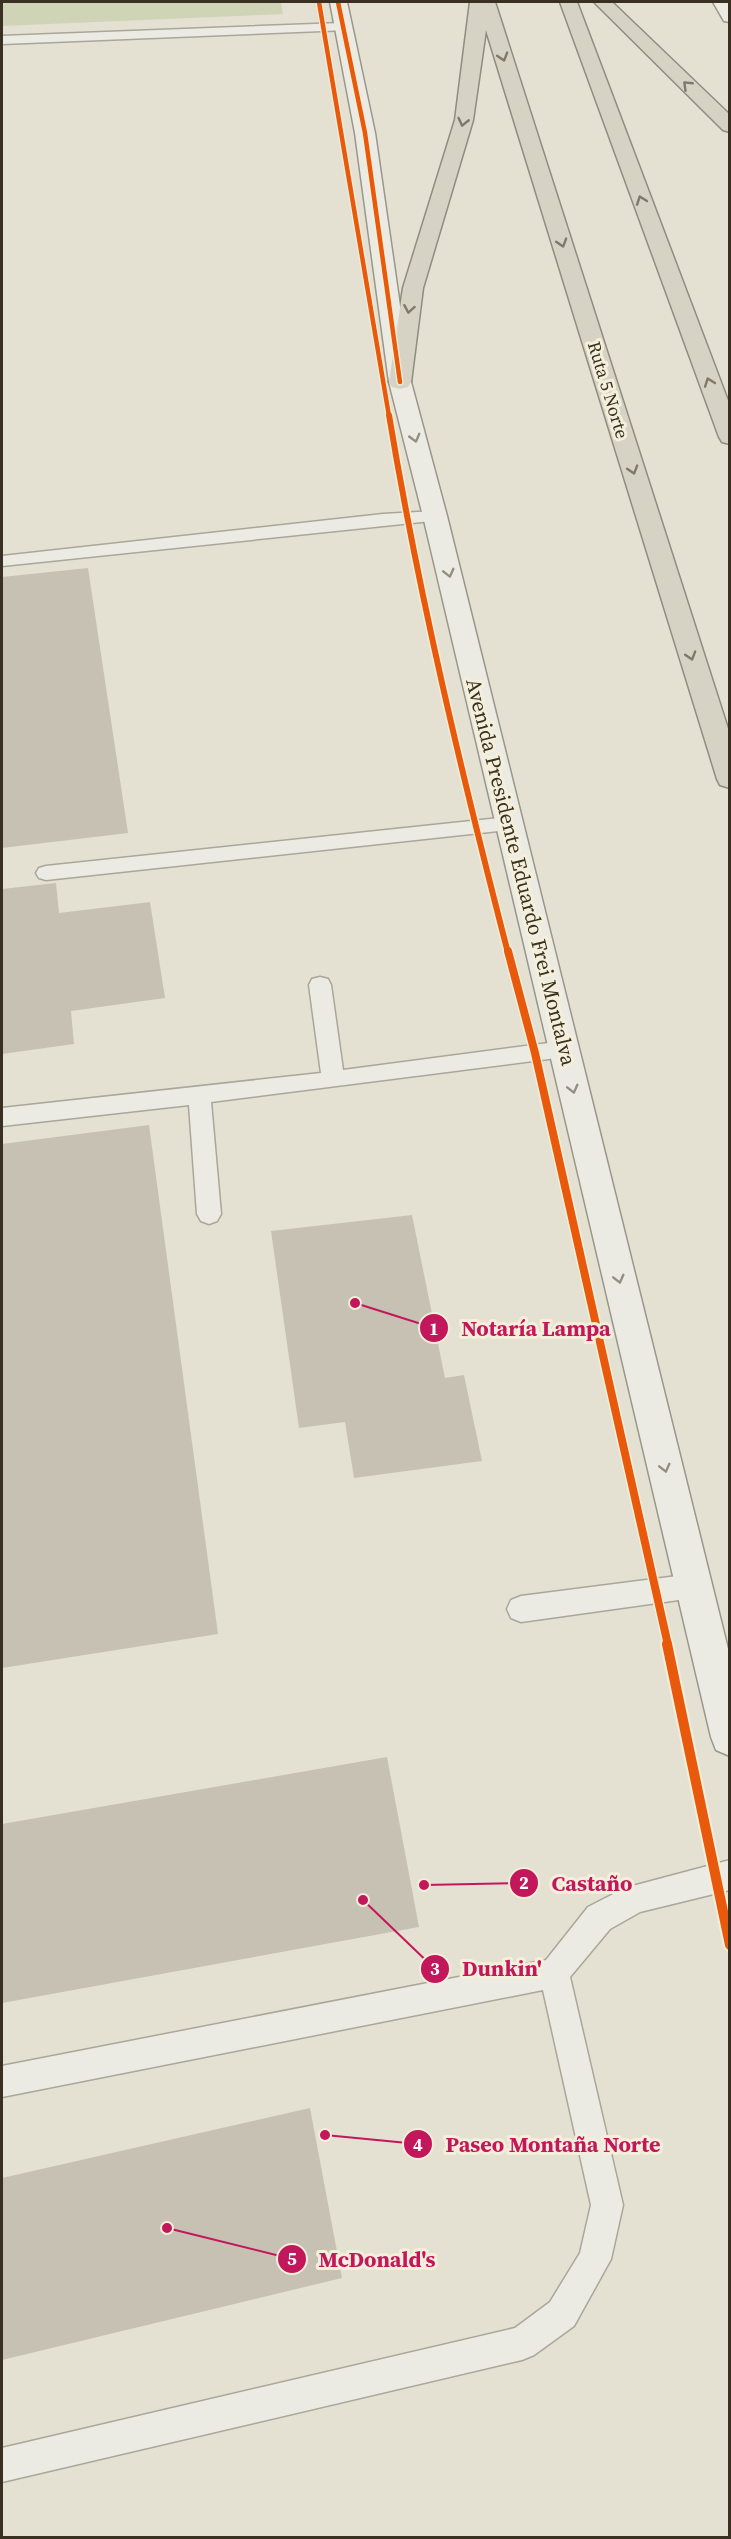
<svg xmlns="http://www.w3.org/2000/svg" width="731" height="2539" font-family="'Source Serif 4',serif">
  <style>
    .green { fill: #d0d4b6 }
    .building { fill: #c7c1b3 }
    .lines { fill: none; stroke-linecap: round; stroke-linejoin: round }
    .lane-casing { stroke: #aaa69a; stroke-width: 3 }
    .secondary-casing { stroke: #9a968a; stroke-width: 3 }
    .highway-casing { stroke: #8f8c81; stroke-width: 3 }
    .lane { fill: #ecebe3; fill-rule: evenodd }
    .secondary { fill: #ecebe3; fill-rule: evenodd }
    .highway { fill: #d6d2c4; fill-rule: evenodd }
    .cycleway-far3-casing { stroke: #f3efda; stroke-width: 7 }
    .cycleway-far2-casing { stroke: #f3efda; stroke-width: 9 }
    .cycleway-far1-casing { stroke: #f3efda; stroke-width: 11 }
    .cycleway-casing { stroke: #f3efda; stroke-width: 14 }
    .cycleway-far3 { stroke: #e8590c; stroke-width: 4.5 }
    .cycleway-far2 { stroke: #e8590c; stroke-width: 6 }
    .cycleway-far1 { stroke: #e8590c; stroke-width: 8 }
    .cycleway { stroke: #e8590c; stroke-width: 10 }
    .oneway { stroke: #80796b }
    .oneway2 { stroke: #928e82 }
    .labels { text-anchor: middle; stroke-width: 6; stroke-linejoin: round; paint-order: stroke }
    .far-street-label { font-size: 18px; fill: #393022; stroke: #f3efda }
    .street-label { font-size: 21px; fill: #393022; stroke: #f3efda }
    .leader { fill: none; stroke: #c2185b; stroke-width: 2 }
    .callout-dot { fill: #c2185b; stroke: #f3efda; stroke-width: 2 }
    .mark-label { font-size: 18px; text-anchor: middle; font-weight: bold; fill: #fff }
    .callout-label { font-size: 22px; text-anchor: middle; font-weight: bold; fill: #c2185b; stroke: #f3efda; stroke-width: 6; stroke-linejoin: round; paint-order: stroke }
  </style>
  <rect width="100%" height="100%" fill="#e4e1d2"/>
  <polygon class="green" points="2,2 281,2 283,14 2,26"/>
  <g class="building">
    <polygon points="88,568 128,833 2,848 2,577"/>
    <polygon points="56,883 59,913 150,902 165,998 71,1011 74,1044 2,1054 2,889"/>
    <polygon points="149,1125 218,1634 2,1668 2,1144"/>
    <polygon points="412,1215 445,1378 464,1375 482,1461 354,1478 345,1422 299,1428 271,1231"/>
    <polygon points="387,1757 419,1927 2,2003 2,1824"/>
    <polygon points="310,2108 342,2278 2,2360 2,2178"/>
  </g>
  <g class="lines">
    <g class="lane-casing">
      <g id="lane">
        <polygon points="342,23 348,27 347,30 2,44 2,36"/>
        <polygon points="435,511 441,512 444,516 441,520 2,566 2,556 383,514"/>
        <polygon points="509,817 516,819 519,824 516,829 46,880 39,878 36,873 39,868 46,866"/>
        <polygon points="320,977 328,979 331,985 343,1070 564,1041 572,1043 575,1049 572,1055 564,1057 211,1102 221,1214 217,1221 209,1224 201,1221 197,1214 189,1105 2,1126 2,1108 321,1073 309,985 312,979"/>
        <polygon points="693,1574 702,1577 706,1586 702,1595 693,1598 521,1622 511,1618 507,1609 511,1600 521,1596"/>
        <polygon points="730,1860 730,1890 640,1912 610,1929 570,1977 623,2205 611,2259 574,2326 534,2355 522,2360 2,2482 2,2448 515,2328 550,2302 580,2253 591,2205 543,1990 2,2097 2,2066 546,1960 588,1907 625,1888"/>
      </g>
    </g>
    <g class="secondary-casing">
      <g id="secondary">
        <polygon points="330,2 347,2 375,133 411,382 447,516 730,1657 730,1756 716,1750 711,1737 423,516 389,382 355,133"/>
        <polygon points="713,2 730,2 730,22 724,21"/>
      </g>
    </g>
    <g class="highway-casing">
      <g id="highway">
        <polygon points="470,2 495,2 730,735 730,788 720,785 717,779 486,30 473,120 423,288 411,382 408,387 400,389 392,387 389,382 403,288 455,120"/>
        <polygon points="560,2 577,2 730,406 730,444 722,442 719,437"/>
        <polygon points="594,2 612,2 730,115 730,132 723,130"/>
      </g>
    </g>
    <use href="#lane" class="lane"/>
    <use href="#secondary" class="secondary"/>
    <use href="#highway" class="highway"/>
    <g class="cycleway-far3-casing">
      <g id="cycleway-far3">
        <polyline points="319,2 389,416"/>
        <polyline points="338,2 365,133 400,382"/>
      </g>
    </g>
    <g class="cycleway-far2-casing">
      <path id="cycleway-far2" d="M389,415c30,181 73,360 119,538"/>
    </g>
    <g class="cycleway-far1-casing">
      <polyline id="cycleway-far1" points="508,951 535,1053 668,1645"/>
    </g>
    <g class="cycleway-casing">
      <polyline id="cycleway" points="667,1644 730,1945"/>
    </g>
    <use href="#cycleway-far3" class="cycleway-far3"/>
    <use href="#cycleway-far2" class="cycleway-far2"/>
    <use href="#cycleway-far1" class="cycleway-far1"/>
    <use href="#cycleway" class="cycleway"/>
  </g>
  <defs><path id="oneway-chevron" d="M-2-3.5L2.5 0L-2 3.5" fill="none" stroke-width="1.6" stroke-linecap="round" stroke-linejoin="round" transform="scale(1.5)"/></defs>
  <g class="oneway">
    <use href="#oneway-chevron" transform="translate(503 57) rotate(73)"/>
    <use href="#oneway-chevron" transform="translate(687 85) rotate(-136)"/>
    <use href="#oneway-chevron" transform="translate(463 122) rotate(103)"/>
    <use href="#oneway-chevron" transform="translate(641 200) rotate(-110)"/>
    <use href="#oneway-chevron" transform="translate(562 243) rotate(73)"/>
    <use href="#oneway-chevron" transform="translate(409 309) rotate(100)"/>
    <use href="#oneway-chevron" transform="translate(709 382) rotate(-110)"/>
    <use href="#oneway-chevron" transform="translate(633 470) rotate(73)"/>
    <use href="#oneway-chevron" transform="translate(691 656) rotate(73)"/>
  </g>
  <g class="oneway2">
    <use href="#oneway-chevron" transform="translate(415 438) rotate(75)"/>
    <use href="#oneway-chevron" transform="translate(449 573) rotate(76)"/>
    <use href="#oneway-chevron" transform="translate(573 1089) rotate(76)"/>
    <use href="#oneway-chevron" transform="translate(619 1279) rotate(76)"/>
    <use href="#oneway-chevron" transform="translate(665 1468) rotate(76)"/>
  </g>
  <g class="labels">
    <g class="far-street-label">
      <text transform="translate(608 390) rotate(73)" y="6">Ruta 5 Norte</text>
    </g>
    <g class="street-label">
      <text transform="translate(521 872) rotate(76)" y="7">Avenida Presidente Eduardo Frei Montalva</text>
    </g>
  </g>
  <path class="leader" d="M355 1303L434 1328M424 1885L524 1883M363 1900L435 1969M325 2135L418 2144M167 2228L292 2259"/>
  <g class="callout-dot">
    <circle cx="355" cy="1303" r="6"/>
    <circle cx="424" cy="1885" r="6"/>
    <circle cx="363" cy="1900" r="6"/>
    <circle cx="325" cy="2135" r="6"/>
    <circle cx="167" cy="2228" r="6"/>
    <circle cx="434" cy="1328" r="15"/>
    <circle cx="524" cy="1883" r="15"/>
    <circle cx="435" cy="1969" r="15"/>
    <circle cx="418" cy="2144" r="15"/>
    <circle cx="292" cy="2259" r="15"/>
  </g>
  <g class="mark-label">
    <text x="434" y="1335">1</text>
    <text x="524" y="1889">2</text>
    <text x="435" y="1975">3</text>
    <text x="418" y="2151">4</text>
    <text x="292" y="2265">5</text>
  </g>
  <g class="callout-label">
    <text x="536" y="1336">Notaría Lampa</text>
    <text x="592" y="1891">Castaño</text>
    <text x="502" y="1976">Dunkin'</text>
    <text x="553" y="2152">Paseo Montaña Norte</text>
    <text x="377" y="2267">McDonald's</text>
  </g>
  <rect width="731" height="2539" fill="none" stroke="#393022" stroke-width="6"/>
</svg>
